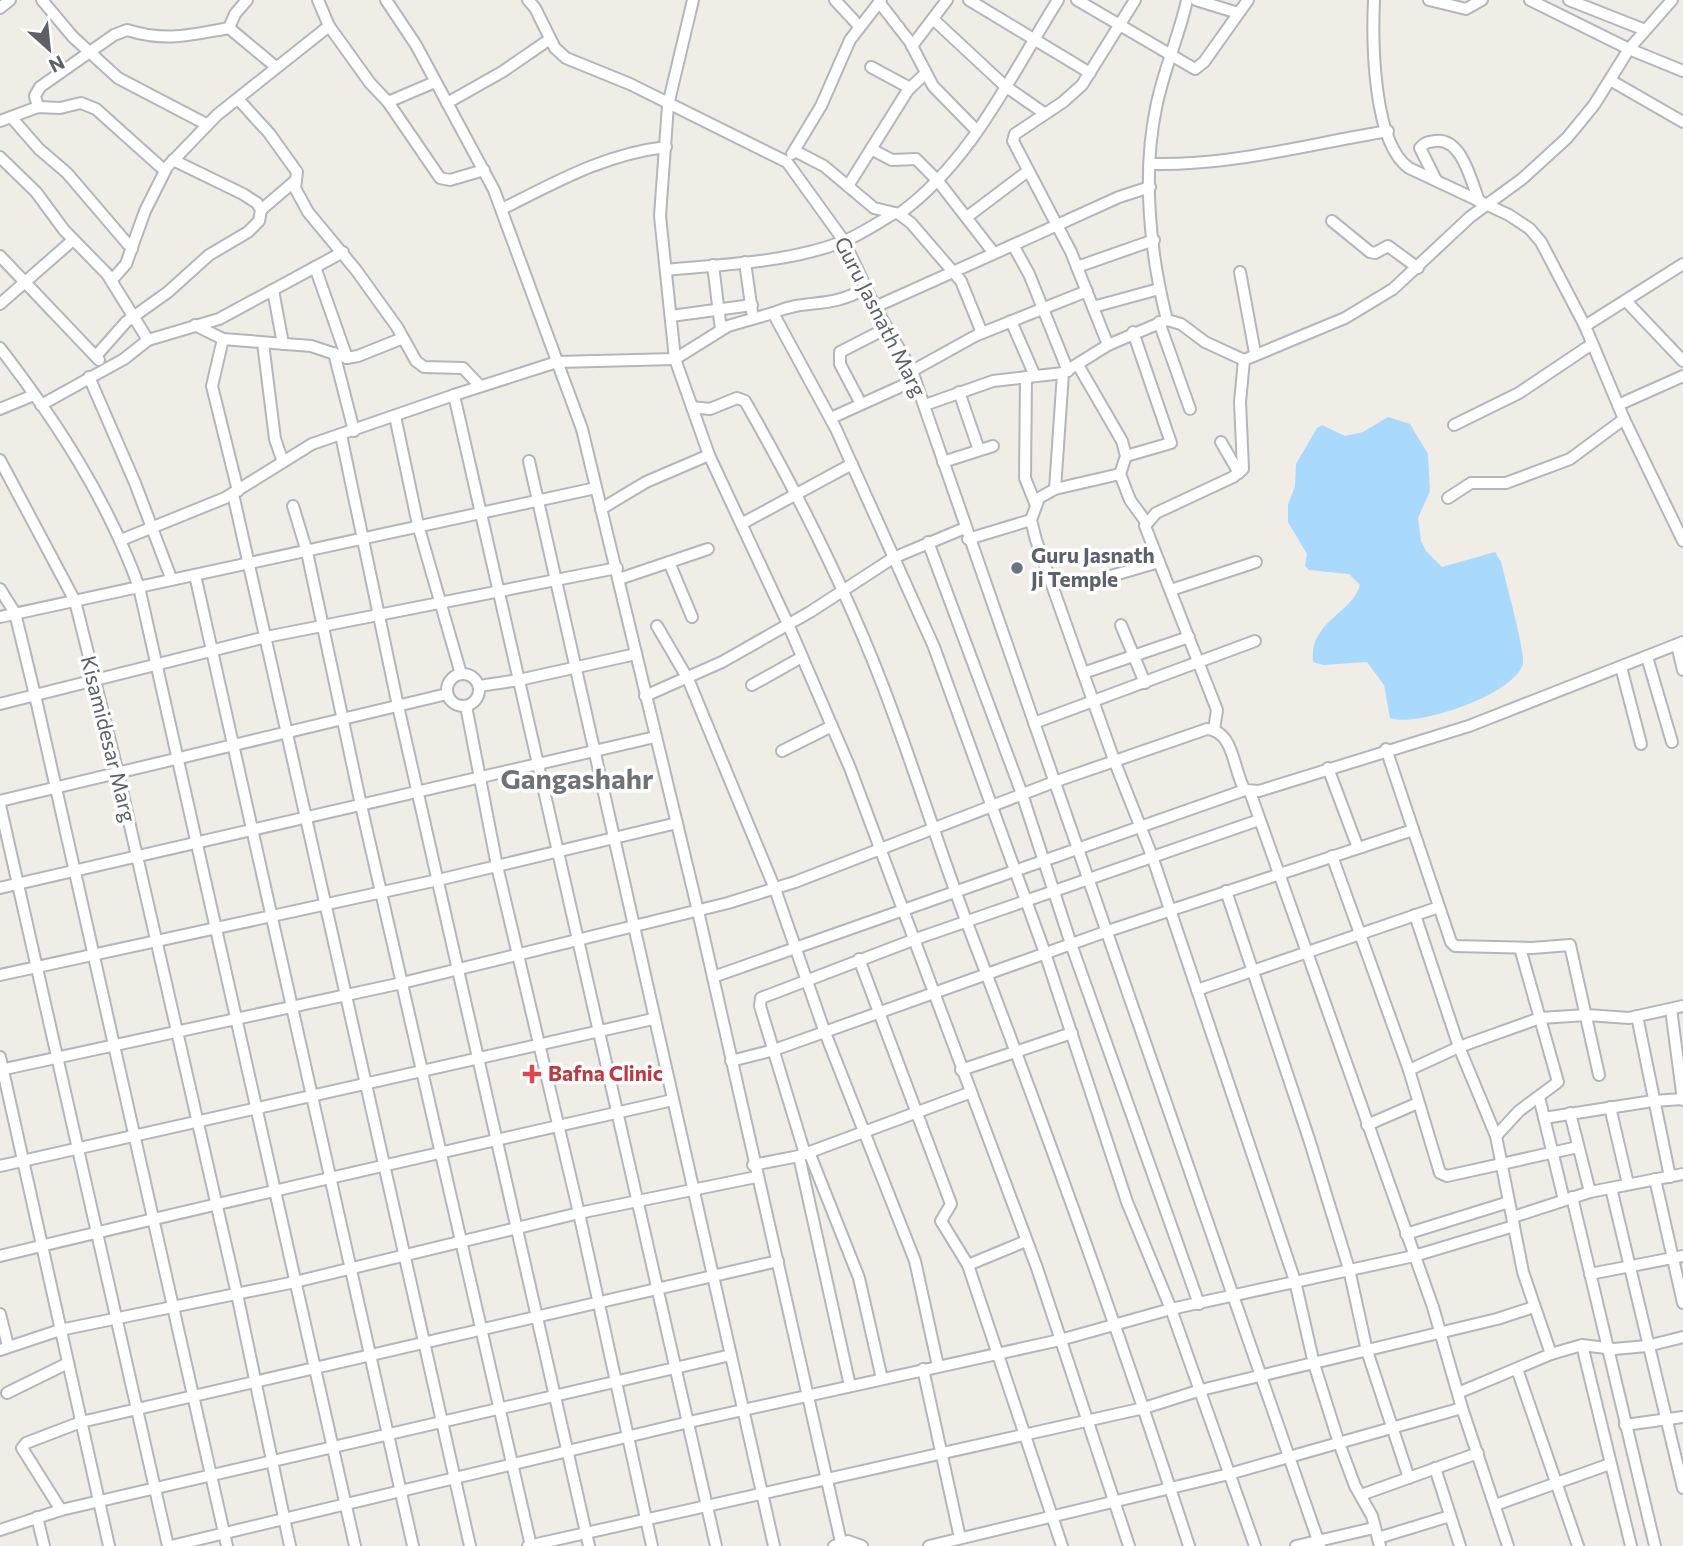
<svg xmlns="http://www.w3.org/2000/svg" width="1683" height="1546" font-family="Commissioner,sans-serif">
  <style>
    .water { fill: #a9d9fc }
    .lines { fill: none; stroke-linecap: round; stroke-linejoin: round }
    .minor-casing { stroke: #b3b6ba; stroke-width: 14 }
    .minor { stroke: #fff; stroke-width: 10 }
    .worship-dot { fill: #6b7280; stroke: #fff; stroke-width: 2.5 }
    .health-dot { fill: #e0444e; stroke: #fff; stroke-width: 2.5 }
    .labels { text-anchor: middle; stroke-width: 7; stroke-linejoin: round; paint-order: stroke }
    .street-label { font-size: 21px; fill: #5d6165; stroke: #fff }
    .worship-label { font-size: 21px; font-weight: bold; fill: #5b616d; stroke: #fff; text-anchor: start }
    .health-label { font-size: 21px; font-weight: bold; fill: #be3a42; stroke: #fff; text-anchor: start }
    .district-label { font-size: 28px; font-weight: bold; fill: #6e7377; stroke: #fff }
  </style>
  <rect width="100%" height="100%" fill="#efede6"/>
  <path class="water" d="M1388,417l22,7 18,30 2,37 -12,27 3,23 5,10 16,16 53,-15 6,10c4,17 24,89 22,101 -6,31 -107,65 -133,55l-6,-33 -17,-23 -44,3 -10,-3c-4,-41 38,-47 47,-77l-11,-11 -40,-4 -4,-4 2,-12 -19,-32v-17l7,-19 1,-22 21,-36 5,-3 23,11 18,-4z"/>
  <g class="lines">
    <g class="minor-casing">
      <g id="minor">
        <polyline points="42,0 73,37 118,78 206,124"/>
        <polyline points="386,0 416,45 494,190 582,429 698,911 841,1542"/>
        <polyline points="528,0 535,8 555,48 566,58 630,84 787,162 844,241 875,307 912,371 1320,1546"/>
        <polyline points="693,0 668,105 660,216 675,359 709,455 788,624 850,768 1037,1268 1129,1546"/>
        <polyline points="835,0 859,26"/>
        <polyline points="969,0 1090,73"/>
        <polyline points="1077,0 1195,69 1204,62 1248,0"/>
        <polyline points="1196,0 1238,13"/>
        <path d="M1374,0c-2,42 -1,143 35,168l100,47 21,14 11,13 44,84 39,93 59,122"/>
        <polyline points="1429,0 1466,9 1482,0"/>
        <polyline points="1530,0 1629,49 1683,71"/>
        <polyline points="1569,0 1645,30"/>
        <polyline points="879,2 910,42 933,86 977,131"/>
        <polyline points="0,8 10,0"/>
        <polyline points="933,19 1005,86 1044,113"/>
        <polyline points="329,26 370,83 388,102 435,82"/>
        <polyline points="229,28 235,14 247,0"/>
        <polyline points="912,46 947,0"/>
        <polyline points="871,67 910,88"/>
        <polyline points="1610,80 1683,122"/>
        <polyline points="238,99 269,133 297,172 295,188 308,212 356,270 397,327 416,361 424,367 463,368 480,386"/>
        <polyline points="388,102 440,178 450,180 484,170"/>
        <polyline points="447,103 502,72 550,39"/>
        <path d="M38,107l-3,-11 5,-9 74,-52 13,-5c39,12 63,5 102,-2l47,39"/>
        <polyline points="11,117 39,149 67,173 132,249"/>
        <polyline points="0,121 38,107 60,108 81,103 96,109 164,170"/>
        <polyline points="871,149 892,160 916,159 938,181 993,252"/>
        <polyline points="795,151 824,166 874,208 899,214 911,223 961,281 982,333"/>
        <polyline points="792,154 821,106 850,40 881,0"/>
        <polyline points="0,157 36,192 64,230 107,274 148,340"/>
        <path d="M1150,164c82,2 158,-20 238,-33"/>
        <path d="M1436,180l-16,-32c5,-6 8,-6 15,-7 27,-4 36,40 44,60"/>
        <polyline points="848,186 908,90 925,74"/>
        <path d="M502,209c54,-27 103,-55 164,-62"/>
        <polyline points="261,210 296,180"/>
        <path d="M899,214c73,-53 112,-139 159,-214"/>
        <polyline points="967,217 1028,171"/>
        <polyline points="1332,221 1370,252 1375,253 1388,246 1418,268"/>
        <polyline points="1013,245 1119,197 1150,187"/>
        <polyline points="0,256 99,360"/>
        <polyline points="745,262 752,312"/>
        <polyline points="713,265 721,330"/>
        <polyline points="315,267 347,358"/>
        <polyline points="1077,267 1154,240"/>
        <path d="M666,270c59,-6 120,-7 176,-28 18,-7 35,-19 53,-29"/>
        <polyline points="1240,272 1255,353"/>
        <polyline points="112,280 126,264 145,211 167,167 217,115 329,26 318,0"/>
        <polyline points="273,290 283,344"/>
        <polyline points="1626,301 1683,361"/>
        <polyline points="0,304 73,240"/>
        <polyline points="875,307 1013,245 1029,274 1068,371"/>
        <polyline points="1093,307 1159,289"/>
        <path d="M773,313c33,-15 56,-3 93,-25"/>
        <polyline points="671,316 752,305"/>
        <path d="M1167,320c-17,-66 -25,-145 -11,-212 7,-37 23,-71 31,-108"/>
        <polyline points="1011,321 1035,376"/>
        <polyline points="1159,322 1190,409"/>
        <polyline points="195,325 223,339 311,346 347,358 358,356 403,338"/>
        <polyline points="1585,326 1683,264"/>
        <polyline points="223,339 212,386 238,491"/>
        <polyline points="263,343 275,439 283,462"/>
        <polyline points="1108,345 1071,252 1013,141 1015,134 1063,102 1082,85 1135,0"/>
        <path d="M0,348c57,74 107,151 139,239l216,959"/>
        <polyline points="334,353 354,431"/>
        <polyline points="96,356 126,322 168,292 209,255 248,232 259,221 261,210 257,203 243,194 173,160"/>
        <polyline points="1078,365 1122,441 1126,456 1120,474 1130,500 1146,522"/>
        <polyline points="912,371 977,335 1087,291"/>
        <polyline points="89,377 135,483 171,578"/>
        <polyline points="1026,377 1025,478 1035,503"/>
        <polyline points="959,392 979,450"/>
        <polyline points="454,395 716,1546"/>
        <polyline points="861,404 840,364 840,352 887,328"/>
        <polyline points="41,405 124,359 148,340 219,319 343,252"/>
        <polyline points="925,405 993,381 1063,373 1108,345 1167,320 1181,324 1205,342 1244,360"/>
        <polyline points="1618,405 1683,376"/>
        <path d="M692,407l18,2 27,-11 8,3c57,100 109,204 148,312 26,70 48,141 74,210 79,206 154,413 222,623"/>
        <polyline points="0,409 34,395"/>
        <polyline points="395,416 418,525 461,674"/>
        <polyline points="831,418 915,380"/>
        <polyline points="1454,425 1519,393 1592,344"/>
        <polyline points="341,435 398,706 589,1546"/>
        <polyline points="1221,442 1239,473"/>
        <polyline points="1126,456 1171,443 1133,332"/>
        <polyline points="0,460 75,601 118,773 237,1294 290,1546"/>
        <polyline points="529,461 774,1546"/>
        <polyline points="943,462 993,446"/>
        <polyline points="1120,474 1055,489 1039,498 1031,520 1036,540 1114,760 1152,856 1295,1281 1314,1364 1339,1443 1355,1486 1372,1516 1380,1546"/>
        <polyline points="1055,489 1063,373"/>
        <polyline points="233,494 470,1546"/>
        <polyline points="1448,498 1471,483 1506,483 1570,459 1624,419"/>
        <polyline points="293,506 307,552 361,805 531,1546"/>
        <polyline points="601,509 646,482 709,455"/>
        <polyline points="743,523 852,464"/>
        <polyline points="968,539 1031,520"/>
        <polyline points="121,540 225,498 312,444 454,395 557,362 675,359 728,326 773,313 836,429 934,647 1045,953 1127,1202 1171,1309 1255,1546"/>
        <polyline points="928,542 1022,794 1071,944 1199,1304"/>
        <polyline points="669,562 692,617"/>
        <polyline points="195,575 413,1546"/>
        <polyline points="619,579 708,549"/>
        <polyline points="1097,580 1159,562"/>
        <polyline points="0,589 15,613 35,695 227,1546"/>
        <polyline points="1171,590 1256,562"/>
        <polyline points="0,617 596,488"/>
        <polyline points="1121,625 1145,683"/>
        <polyline points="657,626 688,679 775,889 824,1030 915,1261 938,1366"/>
        <polyline points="1677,645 1683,670"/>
        <polyline points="1647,657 1672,742"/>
        <polyline points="1621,667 1641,744"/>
        <polyline points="1083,673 1189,637"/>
        <circle cx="463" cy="690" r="16"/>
        <polyline points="752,685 802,657"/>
        <polyline points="479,686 519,680 636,654"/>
        <polyline points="645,696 722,662 810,612 893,558 965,528"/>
        <polyline points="0,704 266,637 617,568"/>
        <polyline points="466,706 497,866 579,1213 652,1546"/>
        <polyline points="1034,723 1255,641"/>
        <polyline points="1214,730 1217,710 1145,526 1156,513 1233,477 1243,469 1240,402 1244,360 1345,318 1393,289 1470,217 1522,179 1567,138 1594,105 1629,49 1672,0"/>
        <polyline points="1386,749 1451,942 1455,946 1532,948 1570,945 1599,1075"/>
        <polyline points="782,751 832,726"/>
        <polyline points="1328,768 1358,848"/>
        <polyline points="1250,792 1433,1307 1462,1408 1508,1546"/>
        <polyline points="0,801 447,694"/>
        <polyline points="0,805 168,1546"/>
        <polyline points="1332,856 1409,1070 1440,1173 1447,1176 1578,1147"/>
        <polyline points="0,888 655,737"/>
        <polyline points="1226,891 1309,1139 1349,1269 1367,1351 1409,1478"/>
        <polyline points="1415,915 1459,1047 1496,1136 1523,1272 1551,1354"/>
        <polyline points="859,959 951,1204 941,1221 968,1265 1062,1546"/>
        <polyline points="0,975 438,880 677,823"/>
        <polyline points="713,977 1245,790"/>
        <polyline points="1197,990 1439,907"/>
        <polyline points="1671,1009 1683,1100"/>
        <polyline points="1637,1016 1670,1177"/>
        <polyline points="0,1057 109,1546"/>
        <polyline points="731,1061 774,1050 1105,932 1413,830"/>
        <path d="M0,1070l402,-87 326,-80 67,-21 259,-100 153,-53c28,2 26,43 38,61l14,1 210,-65 214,-84"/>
        <polyline points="961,1070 1072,1033"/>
        <polyline points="1409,1070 1459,1047 1540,1018 1587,1015 1629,1018 1683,1006"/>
        <polyline points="1539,1097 1564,1200"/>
        <polyline points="1610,1107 1628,1184"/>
        <polyline points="1570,1113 1590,1192"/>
        <polyline points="1544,1118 1653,1101 1683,1099"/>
        <polyline points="1367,1125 1418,1103"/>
        <polyline points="1496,1136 1519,1111 1558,1082 1520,948"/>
        <polyline points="809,1152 859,1278 882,1379"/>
        <polyline points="805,1154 760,1006 761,998 913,940 1259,820"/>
        <polyline points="799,1156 850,1386"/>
        <polyline points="753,1165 799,1156 969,1093"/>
        <polyline points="0,1166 653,1019"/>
        <polyline points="1655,1179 1683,1303"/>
        <polyline points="1611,1188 1683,1488"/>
        <polyline points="1572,1197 1655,1546"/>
        <polyline points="1513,1217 1590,1192 1683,1174"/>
        <polyline points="1406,1234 1509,1202"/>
        <path d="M0,1256c224,-55 448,-105 673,-156"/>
        <polyline points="968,1265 1026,1241"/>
        <polyline points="1590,1274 1683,1256"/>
        <polyline points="0,1314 8,1346"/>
        <polyline points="1582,1345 1631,1546"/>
        <polyline points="0,1350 60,1330 295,1282 579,1213 756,1177"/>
        <polyline points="923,1369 960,1538"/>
        <polyline points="1517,1369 1578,1546"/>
        <polyline points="7,1393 68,1363"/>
        <polyline points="1458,1393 1551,1354 1582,1345 1614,1349 1647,1346 1683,1337"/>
        <polyline points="1625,1425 1683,1417"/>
        <polyline points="1435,1468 1460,1546"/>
        <polyline points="1361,1495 1478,1453"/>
        <polyline points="1495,1505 1610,1464"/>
        <polyline points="61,1510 22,1448 26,1443 81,1422 778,1261"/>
        <polyline points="37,1517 44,1546"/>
        <polyline points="0,1530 61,1510 731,1355"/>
        <polyline points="1378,1538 1450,1516"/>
        <polyline points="171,1546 689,1422 1060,1340 1171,1309 1414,1256 1514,1226"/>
        <polyline points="528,1546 1144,1408 1201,1390 1497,1319 1534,1307"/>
        <polyline points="834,1546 848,1541 862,1546"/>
        <polyline points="929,1546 1229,1474 1462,1408"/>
        <polyline points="1296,1546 1374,1528"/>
      </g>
    </g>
    <use href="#minor" class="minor"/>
  </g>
  <circle class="worship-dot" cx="1017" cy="568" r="7"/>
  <path class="health-dot" d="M528.5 1063.5h7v7h7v7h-7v7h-7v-7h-7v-7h7z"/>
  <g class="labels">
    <g class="street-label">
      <text transform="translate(880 317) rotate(63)" y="7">Guru Jasnath Marg</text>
      <text transform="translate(108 739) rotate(76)" y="7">Kisamidesar Marg</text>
    </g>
    <g class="worship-label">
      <text x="1031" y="563">Guru Jasnath<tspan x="1031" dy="24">Ji Temple</tspan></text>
    </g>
    <g class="health-label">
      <text x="548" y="1081">Bafna Clinic</text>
    </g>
    <g class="district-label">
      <text x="577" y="789">Gangashahr</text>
    </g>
  </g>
  <g transform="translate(49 49) rotate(153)" stroke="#ffffff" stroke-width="5" paint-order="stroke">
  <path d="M0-5L12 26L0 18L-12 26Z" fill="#5d6165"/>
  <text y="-10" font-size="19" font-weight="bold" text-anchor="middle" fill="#5d6165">N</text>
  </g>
</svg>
